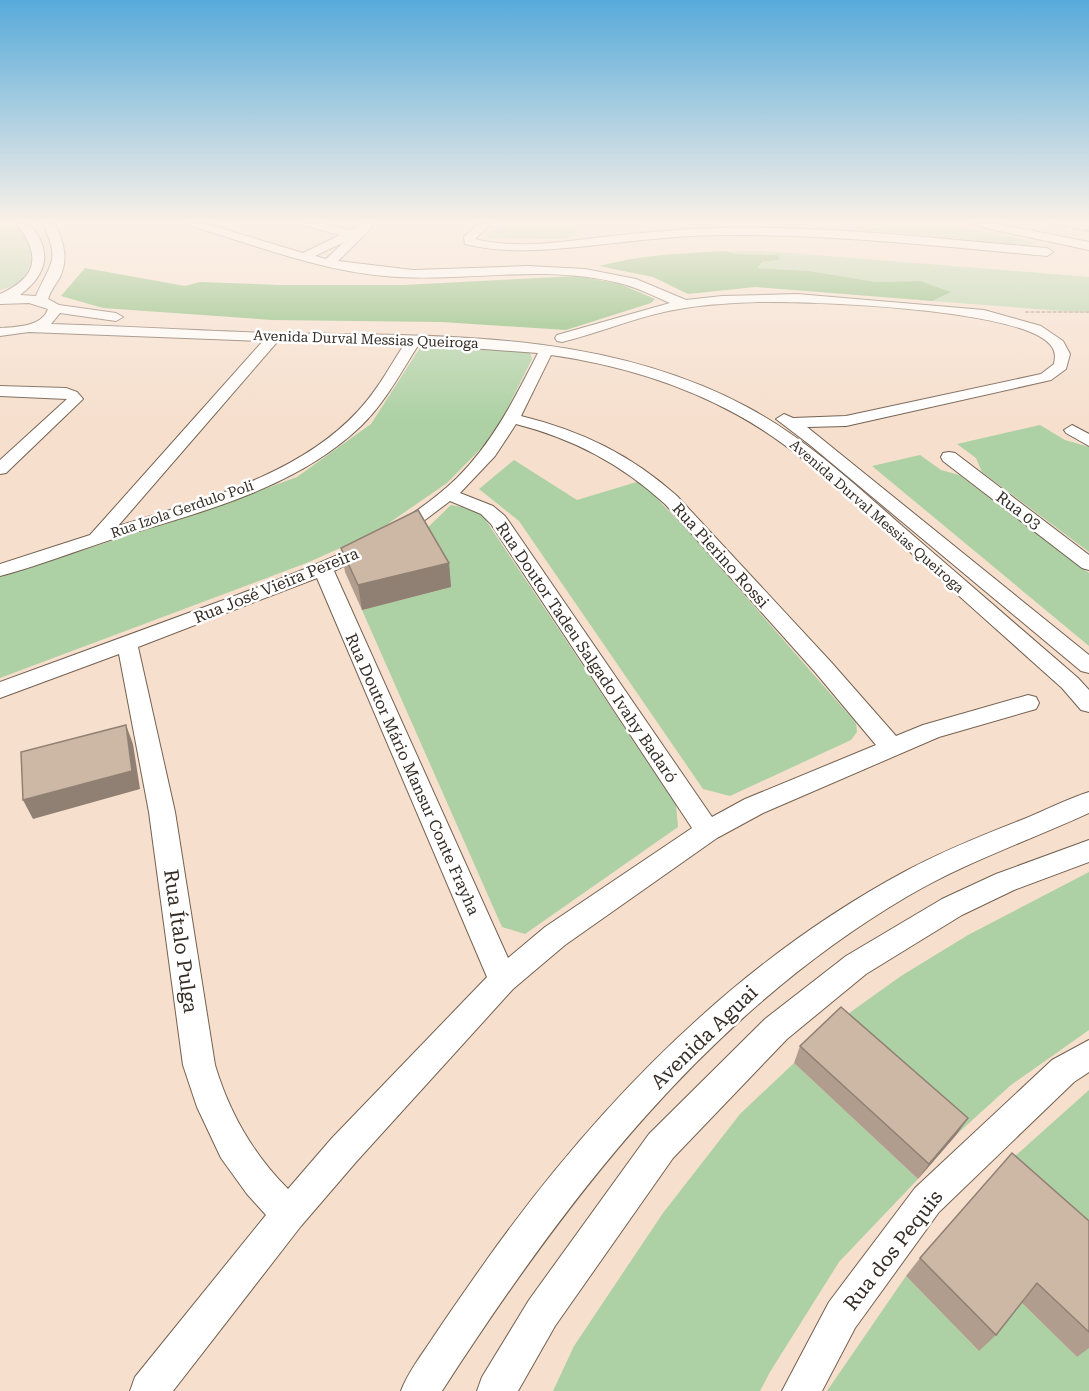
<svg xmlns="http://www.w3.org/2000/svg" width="1089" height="1391" font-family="'Roboto Serif',serif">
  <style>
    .green { fill: #add1a5 }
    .forest { fill: #79b56c }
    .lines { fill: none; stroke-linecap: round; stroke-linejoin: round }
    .minor-casing { stroke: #746151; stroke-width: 2 }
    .path { stroke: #b8a697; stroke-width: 2; stroke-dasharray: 4 1.5; stroke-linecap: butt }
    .minor { fill: #fff; fill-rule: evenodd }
    .rail { stroke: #8f8074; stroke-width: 2; stroke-dasharray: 7 4; stroke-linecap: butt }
    .wall { fill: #b09d8e }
    .shaded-wall { fill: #908074 }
    .building { fill: #cdb7a5; stroke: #908074; stroke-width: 1.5 }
    .labels { text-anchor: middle; stroke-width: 5; stroke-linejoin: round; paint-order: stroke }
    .far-street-label { font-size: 14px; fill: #342c25; stroke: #fff }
    .street-label { font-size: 16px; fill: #342c25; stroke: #fff }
    .near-street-label { font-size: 20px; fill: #342c25; stroke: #fff }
  </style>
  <rect width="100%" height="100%" fill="#f6dfcd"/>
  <g class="green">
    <polygon points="0,224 16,224 36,246 35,256 21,283 0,290"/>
    <polygon points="502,224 583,224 571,237 562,239 488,238 486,235"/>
    <polygon points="850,224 945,224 1040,243 1027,245 853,229 846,226"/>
    <polygon points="727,251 767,251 1089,277 1089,313 932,301 951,292 919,281 876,282 809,271 756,268 762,262 778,260 767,253 750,256"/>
    <polygon points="437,343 512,348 530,353 532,359 494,435 447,483 376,532 309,562 0,678 0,577 213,508 297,477 371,424 421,346"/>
    <polygon points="1040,425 1065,440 1089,447 1089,552 982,472 976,458 957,444"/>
    <polygon points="920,455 941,470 959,475 1089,573 1089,646 872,466"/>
    <polygon points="514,460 577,500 640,481 690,533 856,723 857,732 851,740 730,796 703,789 519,521 479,489"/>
    <polygon points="451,505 479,510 676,805 678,827 525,934 502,927 362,610 451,587 421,534"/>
    <polygon points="1089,872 1089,1030 1011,1085 957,1134 834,1024 901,976 968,935"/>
    <polygon points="794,1063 918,1179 839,1262 770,1372 760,1391 553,1391 574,1346 663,1213 740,1114"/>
    <polygon points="1089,1090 1089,1258 996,1173"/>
    <polygon points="906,1276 979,1351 1019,1300 1077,1357 1089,1340 1089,1391 827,1391"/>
  </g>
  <g class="forest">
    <path d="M727,251c17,7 35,1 53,5l-2,4 -16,2 -5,6 52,3 67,11 44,-1 31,11 -19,9 -177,-14 -67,7 -35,-17 -54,-11c42,-11 84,-13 128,-15z"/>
    <polygon points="85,268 185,286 200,282 280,285 403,285 577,276 620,284 655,299 651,303 566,330 442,322 272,320 103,308 61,296"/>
  </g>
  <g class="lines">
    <g class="minor-casing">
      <g id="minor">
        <path d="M17,224h12c24,26 19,50 -9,71l16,1c14,-33 25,-35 7,-72h12c8,17 14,34 5,53 -4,7 -9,13 -12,22l11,6 57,8 7,4 -7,4 -56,-8 -9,11c74,2 148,7 222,9 161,3 328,-4 474,74 57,30 106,76 154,118 59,51 118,102 177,153l11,12v22l-8,-2 -19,-22c-57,-51 -115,-103 -172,-154 -49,-43 -97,-89 -154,-120 -57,-31 -121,-50 -185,-59l-30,61c61,15 110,39 156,80l154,166 65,74 27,-11 105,-30 8,2 3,6 -3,6 -97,28 -176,76 -46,25 -152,107 -52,44 -157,173 -55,64 -128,165h-43l5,-14 131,-162 -19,-21 -26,-36 -24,-51 -14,-42 -34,-253 -30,-158 -119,44v-16c74,-27 148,-54 221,-81 83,-31 171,-61 236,-123 36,-36 58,-80 81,-125l-119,-9c-18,28 -34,59 -58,82 -67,64 -162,86 -248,113 -37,12 -75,27 -113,37v-12l90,-29 173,-194 -234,-9 -29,4v-8c15,-1 42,-1 48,-19l-19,-6 -29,1v-10c38,-17 41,-39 17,-70zM278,341l127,2c-15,23 -28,48 -47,68 -61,66 -157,89 -240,115zM516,424c58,15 105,40 149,80l150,168 61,73 -131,54 -33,18 -207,-301 -12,-10 -33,-13 35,-37zM450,501l31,13 10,10 201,304 -147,99 -37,31 -174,-387 75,-39zM317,578l170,399 -155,161 -44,51c-35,-35 -59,-77 -73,-124l-40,-253 -37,-165z"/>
        <path d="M189,224h18l96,29 37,-18 -34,-9 -2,-2h20l26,6 12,-6h9v4l-33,33 75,9 115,-4 57,3 51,10 50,21 36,-4 75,-2 187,16 57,16 22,15 7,13 -4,15 -15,11 -205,46 -39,1 282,228v18l-8,-2 -271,-226 -34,-26 8,-5 9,4 53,-2 195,-42 13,-10c1,-6 2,-11 -2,-17 -25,-39 -245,-46 -294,-45 -24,1 -49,2 -73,6 -42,6 -82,24 -123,34l-5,-1 -2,-3 2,-3 113,-32c-18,-8 -36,-17 -55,-21 -76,-18 -154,1 -231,-6 -66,-6 -129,-31 -193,-50zM344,242l-18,17 -11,-3z"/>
        <path d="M478,224h13l-16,15c43,11 93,2 136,-3 37,-4 73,-7 109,-8 109,-3 219,11 327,20l6,4 -6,4c-108,-10 -215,-22 -323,-21 -37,0 -73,4 -110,8 -49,5 -101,13 -149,1l-1,-7z"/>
        <polygon points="975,224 998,224 1089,242 1089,250 981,227"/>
        <polygon points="0,386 66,388 77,392 83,399 6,473 0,474 0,460 67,399 0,396"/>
        <polygon points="1072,425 1089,434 1089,446 1066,433 1064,430"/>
        <polygon points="949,452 955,453 1089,555 1089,570 1082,568 943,461 941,457 943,453"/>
        <path d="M1089,792v21c-61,28 -123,49 -181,83 -201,118 -342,303 -466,495h-41c7,-19 20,-35 31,-52 18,-27 37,-54 56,-81 111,-155 247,-295 416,-386 39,-21 79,-37 120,-53 22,-9 43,-20 65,-27z"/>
        <polygon points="1089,840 1089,862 1014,890 962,915 866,974 787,1039 673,1158 555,1326 518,1391 477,1391 482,1377 529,1300 649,1134 765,1019 846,956 942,899 996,874"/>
        <polygon points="1089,1040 1089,1072 1074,1082 939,1212 855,1328 822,1391 782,1391 829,1302 915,1188 1052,1060"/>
      </g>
    </g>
    <polyline class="path" points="1025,312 1089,312"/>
    <use href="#minor" class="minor"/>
    <polyline class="rail" points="1050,224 1089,231"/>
  </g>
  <g class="wall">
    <polygon points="341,548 449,563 451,587 362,610 345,572"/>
    <polygon points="800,1046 957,1134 918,1179 794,1063"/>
    <polygon points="1089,1221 1089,1348 1077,1357 1022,1303 996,1335 979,1351 906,1276 920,1258"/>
  </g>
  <g class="shaded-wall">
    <polygon points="449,563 451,587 362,610 358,585"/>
    <polygon points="126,725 133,744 140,789 33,819 23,800"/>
    <polygon points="968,1118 957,1134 918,1179 929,1164"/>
  </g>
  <g class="building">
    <polygon points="418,510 449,563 358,585 341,548"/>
    <polygon points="126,725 132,771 23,800 21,752"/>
    <polygon points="841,1007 968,1118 929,1164 800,1046"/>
    <polygon points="1012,1153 1089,1221 1089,1332 1037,1283 996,1335 920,1258"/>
  </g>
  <linearGradient id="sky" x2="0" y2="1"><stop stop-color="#57aada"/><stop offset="0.53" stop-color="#fbf1e8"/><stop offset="1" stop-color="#fbf1e8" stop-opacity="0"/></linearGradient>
  <rect width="1089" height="419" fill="url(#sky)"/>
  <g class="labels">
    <g class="far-street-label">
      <text transform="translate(366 339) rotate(2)" y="5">Avenida Durval Messias Queiroga</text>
      <text transform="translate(182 509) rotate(-19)" y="5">Rua Izola Gerdulo Poli</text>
      <text transform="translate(877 516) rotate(41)" y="5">Avenida Durval Messias Queiroga</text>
    </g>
    <g class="street-label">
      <text transform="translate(1019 510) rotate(37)" y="6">Rua 03</text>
      <text transform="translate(721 555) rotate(48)" y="6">Rua Pierino Rossi</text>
      <text transform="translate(276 585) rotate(-22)" y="6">Rua José Vieira Pereira</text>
      <text transform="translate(587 652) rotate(56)" y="6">Rua Doutor Tadeu Salgado Ivahy Badaró</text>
      <text transform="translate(413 774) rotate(66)" y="6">Rua Doutor Mário Mansur Conte Frayha</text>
    </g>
    <g class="near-street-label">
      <text transform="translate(181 941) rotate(82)" y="7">Rua Ítalo Pulga</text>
      <text transform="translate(704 1037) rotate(-44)" y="7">Avenida Aguai</text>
      <text transform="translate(893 1250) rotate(-52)" y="7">Rua dos Pequis</text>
    </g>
  </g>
</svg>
